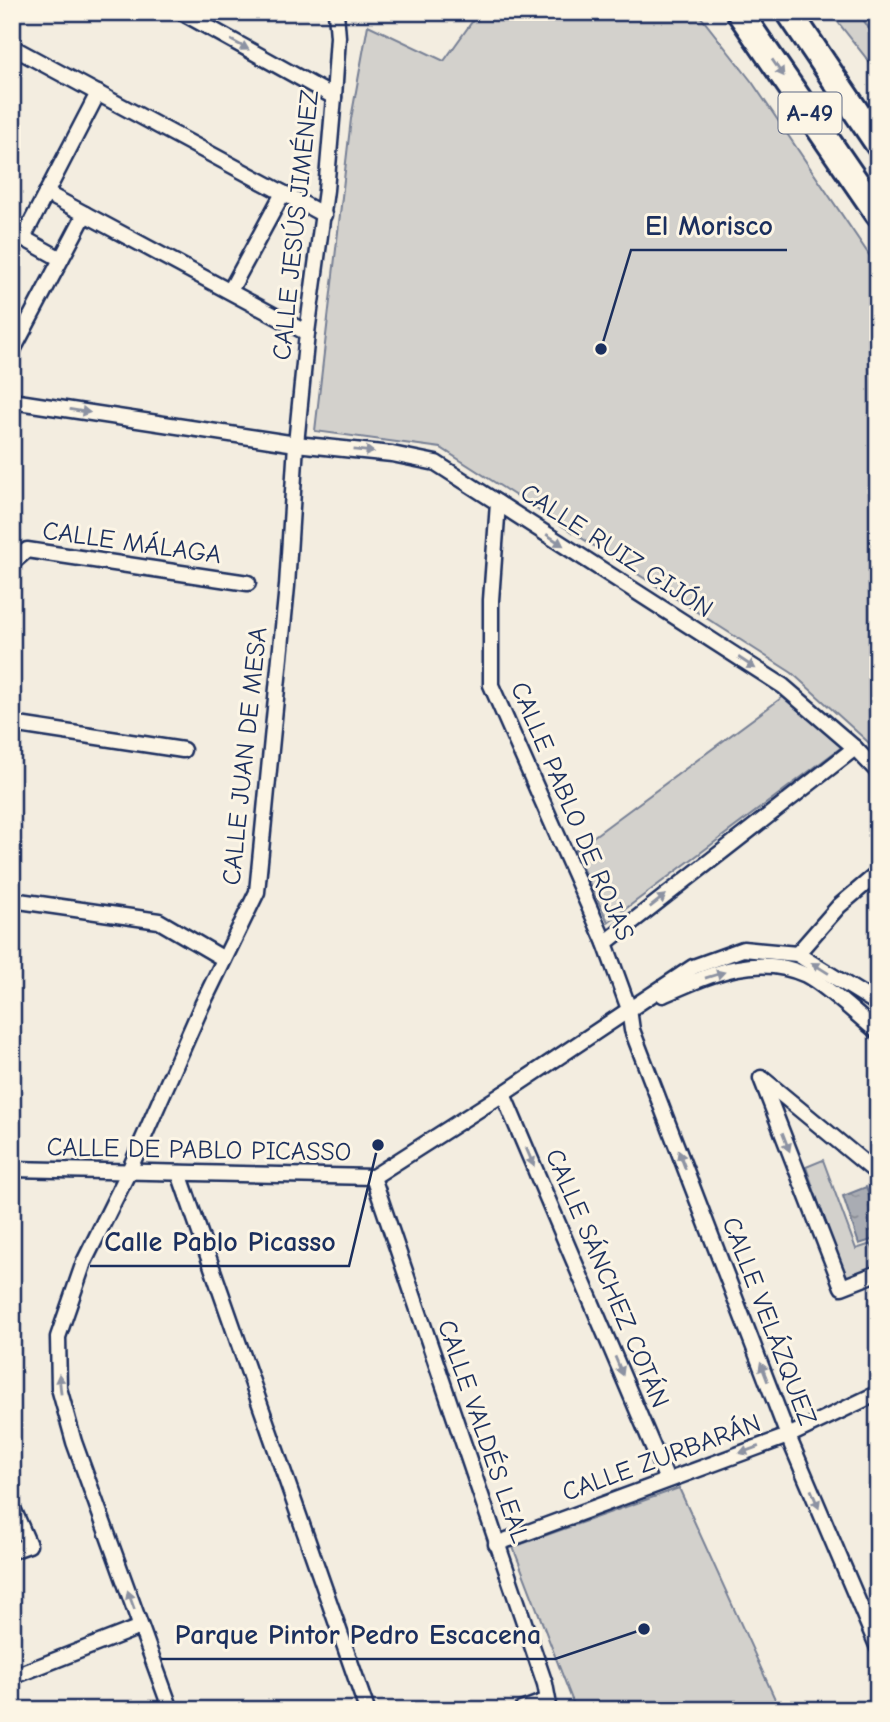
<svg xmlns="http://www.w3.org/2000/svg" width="890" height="1722" font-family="'Comic Neue',sans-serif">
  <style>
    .green { fill: #d3d1cc; stroke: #778095; stroke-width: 2 }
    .water { fill: url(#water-ripples); stroke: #707a91; stroke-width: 2 }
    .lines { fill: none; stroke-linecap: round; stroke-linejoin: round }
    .street-casing { stroke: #1b2f5e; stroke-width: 19 }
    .highway-casing { stroke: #1b2f5e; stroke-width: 30 }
    .street { stroke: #fcf5e5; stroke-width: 14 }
    .highway { stroke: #fcf5e5; stroke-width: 24 }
    .oneway { fill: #8c92a2 }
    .labels { text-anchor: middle; stroke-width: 6; stroke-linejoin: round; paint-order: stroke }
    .shield { fill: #fcf5e5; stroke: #5e6a86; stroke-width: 2 }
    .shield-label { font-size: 24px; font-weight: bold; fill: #1b2f5e }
    .street-label { font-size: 26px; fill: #1b2f5e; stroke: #fcf5e5 }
    .leader { fill: none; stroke: #1b2f5e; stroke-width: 2.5 }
    .callout-dot { fill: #1b2f5e; stroke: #fcf5e5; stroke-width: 2.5 }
    .callout-label { font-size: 28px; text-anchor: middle; font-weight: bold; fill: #1b2f5e; stroke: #fcf5e5; stroke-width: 6; stroke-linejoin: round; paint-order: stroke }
  </style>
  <defs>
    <pattern id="water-ripples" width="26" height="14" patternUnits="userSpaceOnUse" patternTransform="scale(1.75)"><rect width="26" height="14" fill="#a9acb3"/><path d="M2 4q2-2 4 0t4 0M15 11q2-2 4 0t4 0" fill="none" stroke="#898c95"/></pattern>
  </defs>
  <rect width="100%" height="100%" fill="#f3ede0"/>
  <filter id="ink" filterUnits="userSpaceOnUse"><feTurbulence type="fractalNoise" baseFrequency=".0143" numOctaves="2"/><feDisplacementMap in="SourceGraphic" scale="14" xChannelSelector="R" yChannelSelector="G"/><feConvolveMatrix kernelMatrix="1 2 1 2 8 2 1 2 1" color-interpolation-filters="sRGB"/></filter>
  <g filter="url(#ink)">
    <g class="green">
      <polygon points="479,12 697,12 752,82 878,268 878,751 792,673 441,448 315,431 351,119 368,25 444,61"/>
      <polygon points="830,12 858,12 878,42 878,73"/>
      <polygon points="784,696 843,746 608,922 574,851"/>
      <polygon points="823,1160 856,1249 871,1244 878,1259 878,1265 845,1278 806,1167"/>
      <polygon points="679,1488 780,1710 576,1710 513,1547"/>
    </g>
    <polygon class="water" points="866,1187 878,1216 878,1238 859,1244 843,1196"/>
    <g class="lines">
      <g class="street-casing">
        <g id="street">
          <polyline points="181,12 334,97"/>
          <polyline points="12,47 324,215"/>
          <polyline points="85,214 307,333"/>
          <polyline points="61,259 23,238 98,93"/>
          <polyline points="230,291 283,193"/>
          <polyline points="12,352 85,214 46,193"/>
          <polyline points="12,401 296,444 392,454 436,463 783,686 855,748 878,772"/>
          <polyline points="498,503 491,600 491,685 605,943 629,1009 632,1030 788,1436 878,1648"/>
          <polyline points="12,563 27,550 248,583"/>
          <polyline points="12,724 183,750"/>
          <polyline points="12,900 159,921 224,959"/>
          <polyline points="605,943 855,748"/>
          <polyline points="797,954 839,906 878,873"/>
          <path d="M663,995c46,-20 94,-43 143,-20 20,10 53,42 72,57"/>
          <polyline points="761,1078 842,1287 878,1273"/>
          <polyline points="763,1079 878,1174"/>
          <polyline points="503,1094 667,1480"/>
          <polyline points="12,1169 373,1177 503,1094 693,967 743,949 797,954 878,1004"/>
          <polyline points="179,1173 367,1710"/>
          <polyline points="373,1177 545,1684 548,1700 521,1710"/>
          <polyline points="12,1506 29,1545 12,1551"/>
          <polyline points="496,1544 788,1436 878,1393"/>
          <polyline points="12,1677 140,1627"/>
          <polyline points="171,1710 74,1442 59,1388 58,1337 84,1262 128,1173 202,1005 257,892 287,586 296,444 307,333 326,190 334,97 338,37 336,12"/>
        </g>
      </g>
      <g class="highway-casing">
        <g id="highway">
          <polyline points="739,12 878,214"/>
          <polyline points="789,12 878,144"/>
        </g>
      </g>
      <use href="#street" class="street"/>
      <use href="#highway" class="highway"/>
    </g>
    <defs><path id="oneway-solid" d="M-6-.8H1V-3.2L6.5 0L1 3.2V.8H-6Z" transform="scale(1.75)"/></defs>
    <g class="oneway">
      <use href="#oneway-solid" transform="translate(240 45) rotate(29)"/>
      <use href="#oneway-solid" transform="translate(778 68) rotate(55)"/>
      <use href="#oneway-solid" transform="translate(80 411) rotate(9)"/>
      <use href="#oneway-solid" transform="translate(364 451) rotate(6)"/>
      <use href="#oneway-solid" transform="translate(555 540) rotate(33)"/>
      <use href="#oneway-solid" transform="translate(747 663) rotate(33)"/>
      <use href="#oneway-solid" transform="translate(658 901) rotate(-38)"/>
      <use href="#oneway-solid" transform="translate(820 968) rotate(-148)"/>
      <use href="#oneway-solid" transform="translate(715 975) rotate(-17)"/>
      <use href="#oneway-solid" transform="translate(786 1142) rotate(69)"/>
      <use href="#oneway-solid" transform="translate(530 1157) rotate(67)"/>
      <use href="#oneway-solid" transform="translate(682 1160) rotate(-111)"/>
      <use href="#oneway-solid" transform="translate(619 1366) rotate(67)"/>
      <use href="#oneway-solid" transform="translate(764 1372) rotate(-111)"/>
      <use href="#oneway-solid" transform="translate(60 1384) rotate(-96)"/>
      <use href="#oneway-solid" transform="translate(749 1450) rotate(160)"/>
      <use href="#oneway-solid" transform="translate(815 1499) rotate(67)"/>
      <use href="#oneway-solid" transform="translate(131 1600) rotate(-110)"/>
    </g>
  </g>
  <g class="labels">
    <rect class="shield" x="778.5" y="92.5" width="63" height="41" rx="5"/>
    <g class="shield-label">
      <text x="810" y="121">A-49</text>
    </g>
    <g class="street-label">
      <text transform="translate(295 225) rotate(-84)" y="9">CALLE JESÚS JIMÉNEZ</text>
      <text transform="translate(132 542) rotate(8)" y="9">CALLE MÁLAGA</text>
      <text transform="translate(617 550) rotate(33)" y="9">CALLE RUIZ GIJÓN</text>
      <text transform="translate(244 756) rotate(-84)" y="9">CALLE JUAN DE MESA</text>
      <text transform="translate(573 811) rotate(67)" y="9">CALLE PABLO DE ROJAS</text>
      <text transform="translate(199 1149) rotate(1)" y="9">CALLE DE PABLO PICASSO</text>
      <text transform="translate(608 1278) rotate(67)" y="9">CALLE SÁNCHEZ COTÁN</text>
      <text transform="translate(770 1321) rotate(69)" y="9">CALLE VELÁZQUEZ</text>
      <text transform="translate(484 1431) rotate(71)" y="9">CALLE VALDÉS LEAL</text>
      <text transform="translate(661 1457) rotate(-20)" y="9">CALLE ZURBARÁN</text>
    </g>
  </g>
  <path class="leader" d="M601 349L631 250H787M378 1145L349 1266H90M644 1629L555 1659H161"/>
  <g class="callout-dot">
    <circle cx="601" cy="349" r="7"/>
    <circle cx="378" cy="1145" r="7"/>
    <circle cx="644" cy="1629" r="7"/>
  </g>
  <g class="callout-label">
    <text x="709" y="235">El Morisco</text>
    <text x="220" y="1251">Calle Pablo Picasso</text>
    <text x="358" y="1644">Parque Pintor Pedro Escacena</text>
  </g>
  <rect width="890" height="1722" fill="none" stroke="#fcf5e5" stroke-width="42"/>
  <rect x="21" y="21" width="848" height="1680" fill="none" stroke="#1b2f5e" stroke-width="2.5" filter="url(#ink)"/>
</svg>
